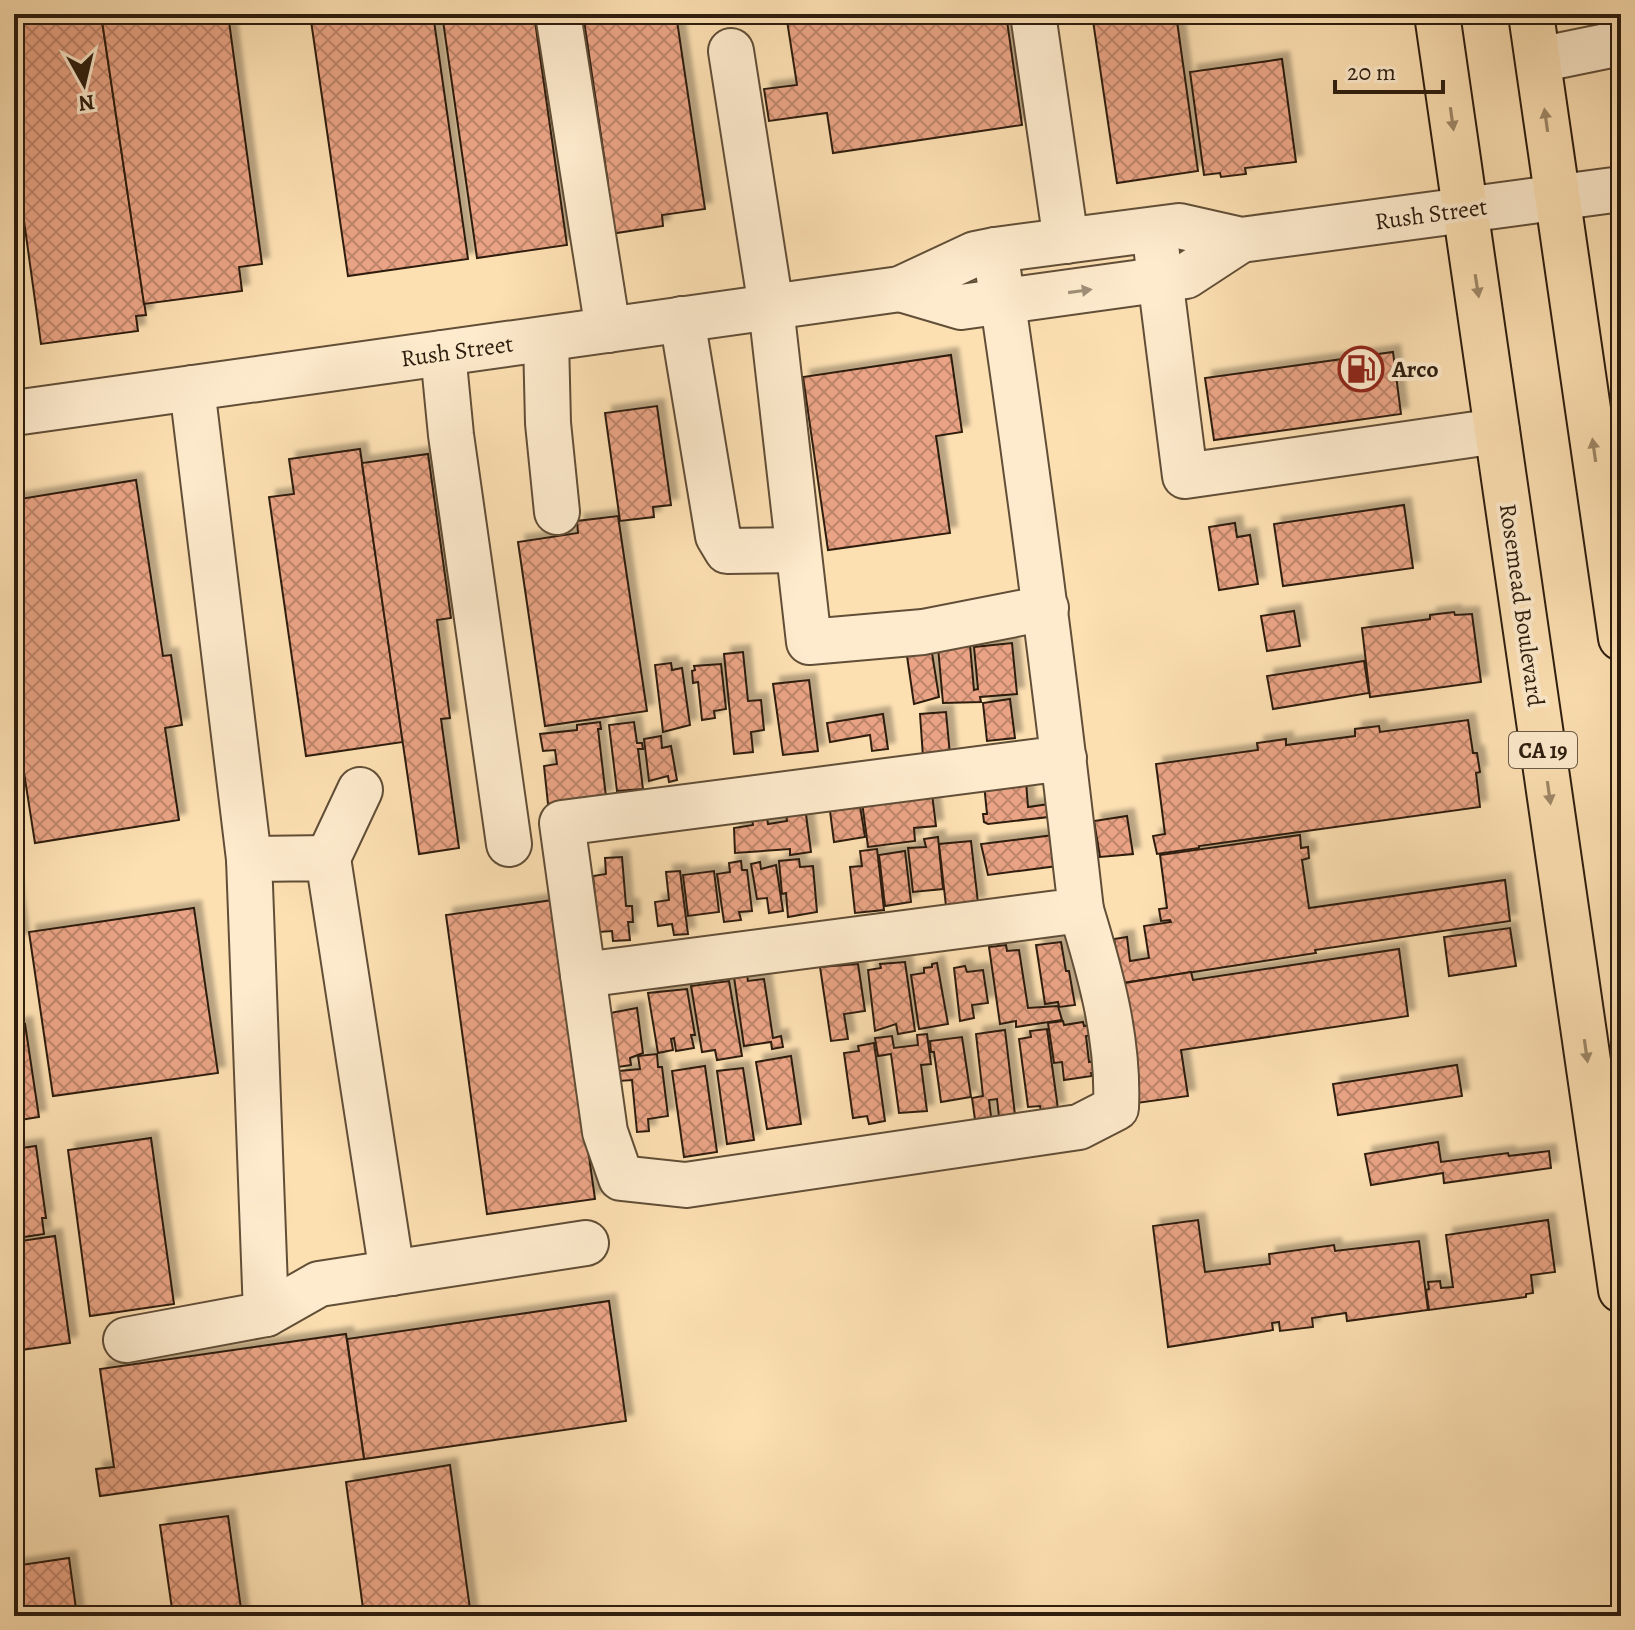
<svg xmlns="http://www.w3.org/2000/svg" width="1635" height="1630" font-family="Alegreya,serif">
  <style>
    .building { fill: url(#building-cross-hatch); stroke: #2d1d0e; stroke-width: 2; filter: url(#shadow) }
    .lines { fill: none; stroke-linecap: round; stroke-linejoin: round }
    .minor-casing { stroke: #614e37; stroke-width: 48 }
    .major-casing { stroke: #2d1d0e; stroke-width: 48 }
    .minor { stroke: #feebcd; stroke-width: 44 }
    .major { stroke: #fde0b2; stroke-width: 44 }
    .oneway { fill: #9f8868 }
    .oneway2 { fill: #a08e77 }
    .labels { text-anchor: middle; stroke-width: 8; stroke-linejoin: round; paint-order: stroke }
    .shield { fill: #feebcd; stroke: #6c5b47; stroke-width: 2 }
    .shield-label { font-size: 22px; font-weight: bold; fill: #2d1d0e }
    .street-label { font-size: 24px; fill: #2d1d0e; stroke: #feebcd }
    .poi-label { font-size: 24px; font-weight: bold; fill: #2d1d0e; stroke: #feebcd; text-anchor: start }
  </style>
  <defs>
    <pattern id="building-cross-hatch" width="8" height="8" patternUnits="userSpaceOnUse" patternTransform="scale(2)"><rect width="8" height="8" fill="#eaa485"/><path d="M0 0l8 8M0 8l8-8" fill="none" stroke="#be856b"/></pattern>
    <filter id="shadow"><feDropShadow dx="7" dy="-7" stdDeviation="2" flood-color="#0004"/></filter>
  </defs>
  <rect width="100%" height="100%" fill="#fde0b2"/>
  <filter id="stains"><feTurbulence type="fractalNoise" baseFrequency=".0025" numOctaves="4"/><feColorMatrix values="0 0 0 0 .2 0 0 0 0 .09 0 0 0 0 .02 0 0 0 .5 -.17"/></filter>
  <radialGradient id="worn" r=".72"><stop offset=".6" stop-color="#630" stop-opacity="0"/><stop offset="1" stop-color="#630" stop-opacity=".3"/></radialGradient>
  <g class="building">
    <polygon points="14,14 101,14 146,315 136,316 138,331 41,344 17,170 14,170"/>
    <polygon points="101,14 228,14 262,264 239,267 242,291 144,304"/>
    <polygon points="310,14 433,14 468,259 348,276"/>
    <polygon points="442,14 534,14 567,245 477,258"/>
    <polygon points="583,14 676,14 705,209 662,215 663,226 610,234 602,184 608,183"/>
    <polygon points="786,14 1006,14 1022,125 833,153 827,113 769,121 764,89 797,85"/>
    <polygon points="1092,14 1176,14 1198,171 1117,183"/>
    <polygon points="1282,59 1296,162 1245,168 1246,174 1221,177 1220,173 1204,175 1190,72"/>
    <polygon points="1393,352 1401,414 1214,440 1205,378"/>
    <polygon points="951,355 962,432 936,436 950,533 828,550 803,377"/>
    <polygon points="657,406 671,505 653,507 654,517 620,521 605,413"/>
    <polygon points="360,449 403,742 306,756 269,497 294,494 289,459"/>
    <polygon points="428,454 451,618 437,620 450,718 441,719 459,848 419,854 362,463"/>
    <polygon points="136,480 163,656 171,655 182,725 165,728 179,820 35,843 14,709 14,500"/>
    <polygon points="1404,505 1413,568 1283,586 1274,524"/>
    <polygon points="618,516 647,711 545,726 518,542 578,533 577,521"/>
    <polygon points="1235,523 1237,537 1250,535 1258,584 1219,590 1209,527"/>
    <polygon points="1294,611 1300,646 1267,651 1261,616"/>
    <polygon points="1454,612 1455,615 1472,614 1481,682 1370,697 1362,628 1430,619 1430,615"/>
    <polygon points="1012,643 1017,694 980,697 981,702 943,703 938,647 970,645 974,690 978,689 974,647"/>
    <polygon points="743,652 748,701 761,700 764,730 751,732 753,752 734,754 724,654"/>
    <polygon points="932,653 939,697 914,704 907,656"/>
    <polygon points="1364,661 1369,693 1273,709 1267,676"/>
    <polygon points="671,663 672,670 682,668 690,725 663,732 655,665"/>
    <polygon points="721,664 726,709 714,711 715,718 702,720 698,682 693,683 692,671 695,670 694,666"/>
    <polygon points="809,680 818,751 783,755 773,684"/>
    <polygon points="1010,699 1015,738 987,741 983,703"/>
    <polygon points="946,712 950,755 923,757 920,714"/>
    <polygon points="883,714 888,749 872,751 870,735 830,742 827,723"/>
    <polygon points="1468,720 1473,753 1477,753 1480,772 1476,773 1480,807 1199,846 1199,848 1157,854 1153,836 1165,834 1156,764 1258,750 1257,743 1286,739 1286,745 1355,736 1355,729 1379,726 1380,732"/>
    <polygon points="600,722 601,729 598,729 606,797 548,804 544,766 557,764 555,750 543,751 540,734 577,730 577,725"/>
    <polygon points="634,722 637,743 642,743 643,749 638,749 643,789 617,791 609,725"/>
    <polygon points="661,736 662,748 671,746 677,780 669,782 668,776 649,781 644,739"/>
    <polygon points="1026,781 1028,807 1056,803 1057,816 988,824 984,822 983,814 987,814 984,784"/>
    <polygon points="932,794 936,826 914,828 915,841 868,847 862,802"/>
    <polygon points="860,806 865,837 834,842 830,811"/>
    <polygon points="805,807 811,852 790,855 790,849 735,853 734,828 753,825 751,814 766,812 768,824 787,821 785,810"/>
    <polygon points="1127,816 1133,854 1100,857 1094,821"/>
    <polygon points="1062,834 1057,866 988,875 981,844"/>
    <polygon points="1300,835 1301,848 1308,847 1309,858 1302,860 1309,908 1505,880 1510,921 1315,950 1316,953 1116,984 1111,950 1116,949 1114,939 1127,937 1130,961 1149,958 1144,926 1171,922 1170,920 1161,921 1159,909 1167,908 1160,855"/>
    <polygon points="938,837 943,889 913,892 908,848 926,847 924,839"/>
    <polygon points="971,841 978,903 946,906 939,844"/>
    <polygon points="877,849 884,910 855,913 850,867 862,866 860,851"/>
    <polygon points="905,851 911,902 885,906 879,855"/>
    <polygon points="622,857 626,906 632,906 633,922 628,922 630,940 613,941 612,931 599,932 593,876 606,874 605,858"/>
    <polygon points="799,859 800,867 813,866 817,912 788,917 786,893 782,894 779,861"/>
    <polygon points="741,861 742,870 747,870 752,911 739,912 741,920 724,922 717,874 730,872 729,863"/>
    <polygon points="760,862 761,869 776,865 783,911 769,913 767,898 757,899 751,864"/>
    <polygon points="680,871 688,934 674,935 672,924 658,926 655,902 669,900 666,872"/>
    <polygon points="714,871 719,912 688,916 683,875"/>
    <polygon points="14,885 22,940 14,941"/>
    <polygon points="553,900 595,1199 487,1214 446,915"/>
    <polygon points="194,908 218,1073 53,1096 29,932"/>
    <polygon points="1510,928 1516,966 1449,976 1444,937"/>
    <polygon points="1061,942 1066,971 1069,971 1075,1005 1059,1007 1058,1002 1045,1004 1036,945"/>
    <polygon points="1006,945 1007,951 1019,950 1028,1008 1058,1006 1062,1020 1016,1027 1016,1021 1000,1024 989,947"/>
    <polygon points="1399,949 1408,1016 1181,1050 1188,1096 1137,1103 1119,984 1191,972 1193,980"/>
    <polygon points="905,962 915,1031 898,1034 896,1024 875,1031 868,970 881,968 880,964"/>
    <polygon points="937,963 948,1024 919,1029 911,975 924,973 924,968 932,967 932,964"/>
    <polygon points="858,964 865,1011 844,1014 848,1039 831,1041 820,967"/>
    <polygon points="965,966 967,972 983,970 988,1003 972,1005 974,1018 960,1021 954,968"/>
    <polygon points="747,975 748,981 764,979 773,1038 781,1036 783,1047 772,1049 771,1042 744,1046 734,977"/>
    <polygon points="729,981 742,1056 717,1060 715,1050 702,1052 691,986"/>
    <polygon points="687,989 695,1035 691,1035 694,1048 676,1051 674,1038 671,1039 673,1050 658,1053 648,993"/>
    <polygon points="637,1008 643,1053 630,1058 631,1065 618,1067 610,1013"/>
    <polygon points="1063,1021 1064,1025 1083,1022 1084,1026 1090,1025 1091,1035 1086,1036 1089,1062 1096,1061 1097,1072 1091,1073 1092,1076 1064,1080 1062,1062 1054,1063 1048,1023"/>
    <polygon points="25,1024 39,1117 14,1121 14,1026"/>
    <polygon points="1047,1029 1058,1109 1041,1111 1040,1106 1028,1107 1019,1039 1031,1037 1030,1031"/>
    <polygon points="1005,1030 1015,1115 999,1117 997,1099 989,1100 992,1125 976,1127 972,1098 983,1096 976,1034"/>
    <polygon points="927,1034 931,1064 921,1065 927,1111 899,1113 891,1054 878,1056 875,1038 892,1036 894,1048 918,1045 917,1035"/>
    <polygon points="962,1037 971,1097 941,1102 934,1052 931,1052 930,1041"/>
    <polygon points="874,1043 885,1121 869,1124 867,1116 853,1118 844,1053 859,1051 858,1046"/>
    <polygon points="657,1054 658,1067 662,1067 668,1116 648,1119 649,1131 637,1132 632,1080 619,1081 619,1071 640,1069 638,1056"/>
    <polygon points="791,1056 801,1124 767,1129 756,1062"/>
    <polygon points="1457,1065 1462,1096 1338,1115 1333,1084"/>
    <polygon points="705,1066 717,1152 684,1157 672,1071"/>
    <polygon points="743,1068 754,1140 727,1144 717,1071"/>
    <polygon points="151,1138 174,1304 90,1316 68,1150"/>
    <polygon points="1438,1142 1441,1162 1508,1153 1509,1156 1549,1151 1551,1168 1444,1183 1443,1173 1371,1185 1365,1154"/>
    <polygon points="36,1146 46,1218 42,1218 44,1234 24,1237 23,1221 14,1222 14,1149"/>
    <polygon points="1198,1220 1205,1272 1270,1264 1269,1254 1334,1245 1335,1251 1419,1241 1428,1310 1347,1321 1346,1313 1312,1318 1313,1327 1280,1331 1279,1322 1272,1323 1273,1330 1168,1347 1153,1226"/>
    <polygon points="1548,1220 1555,1272 1531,1275 1533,1293 1526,1294 1526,1297 1429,1310 1426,1290 1429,1289 1428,1282 1440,1281 1441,1288 1453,1287 1446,1235"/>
    <polygon points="55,1236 70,1343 14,1351 14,1242"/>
    <polygon points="609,1301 626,1421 364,1459 347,1339"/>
    <polygon points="346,1334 364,1459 100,1496 96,1469 114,1467 100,1369"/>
    <polygon points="450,1465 471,1616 364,1616 346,1482"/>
    <polygon points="228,1516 242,1616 173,1616 160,1525"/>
    <polygon points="69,1558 77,1616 14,1616 14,1566"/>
  </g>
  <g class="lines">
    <g class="minor-casing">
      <g id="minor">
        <polyline points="558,14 608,330"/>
        <polyline points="1033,14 1066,241"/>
        <polyline points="731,51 771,307 809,642 923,632 1046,608"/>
        <polyline points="1538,60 1621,43"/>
        <polyline points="1154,230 1185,476 1497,431"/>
        <path d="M995,250c33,220 61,439 86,660l-498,65 -21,-152 502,-65"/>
        <polyline points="900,289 961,307 1186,276 1241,240"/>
        <polyline points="682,319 718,536 727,551 798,550"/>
        <polyline points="546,339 548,423 557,512"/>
        <polyline points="443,353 451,435 509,844"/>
        <polyline points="14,413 900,289 975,254 995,250 1179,226 1241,240 1621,189"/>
        <polyline points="328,858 360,790"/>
        <polyline points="249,859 328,858 392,1273"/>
        <path d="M583,975l22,157 16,46 65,7 393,-58 37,-19c3,-68 -15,-133 -35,-198"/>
        <polyline points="266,1314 319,1284 586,1243"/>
        <polyline points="126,1340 266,1314 249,859 192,388"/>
      </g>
    </g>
    <g class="major-casing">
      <g id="major">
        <polyline points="1437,14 1621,1290"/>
        <polyline points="1531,14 1621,638"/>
      </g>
    </g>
    <use href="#minor" class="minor"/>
    <use href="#major" class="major"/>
  </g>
  <defs><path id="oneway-solid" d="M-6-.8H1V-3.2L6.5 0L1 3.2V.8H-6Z" transform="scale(2)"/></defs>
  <g class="oneway">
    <use href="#oneway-solid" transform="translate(1452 119) rotate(82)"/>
    <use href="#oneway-solid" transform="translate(1546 120) rotate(-98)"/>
    <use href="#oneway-solid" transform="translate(1477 286) rotate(81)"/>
    <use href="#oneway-solid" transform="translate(1594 450) rotate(-98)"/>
    <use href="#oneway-solid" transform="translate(1549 793) rotate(82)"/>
    <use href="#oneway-solid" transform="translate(1586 1051) rotate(82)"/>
  </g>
  <use class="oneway2" href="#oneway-solid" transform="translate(1080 291) rotate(-8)"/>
  <defs>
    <g id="fuel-ring" transform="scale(2.3)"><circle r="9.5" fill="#feebcd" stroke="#8f2418" stroke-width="1.5"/><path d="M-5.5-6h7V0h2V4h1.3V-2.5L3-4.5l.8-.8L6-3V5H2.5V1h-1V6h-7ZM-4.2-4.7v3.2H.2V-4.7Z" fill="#8f2418"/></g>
  </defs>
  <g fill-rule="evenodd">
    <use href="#fuel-ring" x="1361" y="369"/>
  </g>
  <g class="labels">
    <rect class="shield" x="1509" y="732" width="68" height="36" rx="6"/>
    <g class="shield-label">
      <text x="1543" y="758">CA 19</text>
    </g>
    <g class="street-label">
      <text transform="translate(1431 214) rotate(-8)" y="8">Rush Street</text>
      <text transform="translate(457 351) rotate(-8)" y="8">Rush Street</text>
      <text transform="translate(1522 605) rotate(82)" y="8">Rosemead Boulevard</text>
    </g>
    <g class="poi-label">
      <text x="1392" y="377">Arco</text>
    </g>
  </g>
  <rect width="1635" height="1630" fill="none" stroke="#fde0b2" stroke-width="48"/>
  <rect x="16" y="16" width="1603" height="1598" fill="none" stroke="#2d1d0e" stroke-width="4"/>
  <rect x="24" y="24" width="1587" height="1582" fill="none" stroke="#2d1d0e" stroke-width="2"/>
  <g transform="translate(84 84) rotate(172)" stroke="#feebcd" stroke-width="6" paint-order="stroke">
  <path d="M0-6L14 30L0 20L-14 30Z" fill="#2d1d0e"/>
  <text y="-12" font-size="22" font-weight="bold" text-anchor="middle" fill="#2d1d0e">N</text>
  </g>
  <path d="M1335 80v12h108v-12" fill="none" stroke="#2d1d0e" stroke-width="4"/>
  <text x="1347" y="80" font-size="24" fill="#2d1d0e" stroke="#feebcd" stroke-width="6" paint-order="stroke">20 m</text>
  <rect width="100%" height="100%" filter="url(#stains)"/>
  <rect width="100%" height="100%" fill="url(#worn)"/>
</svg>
